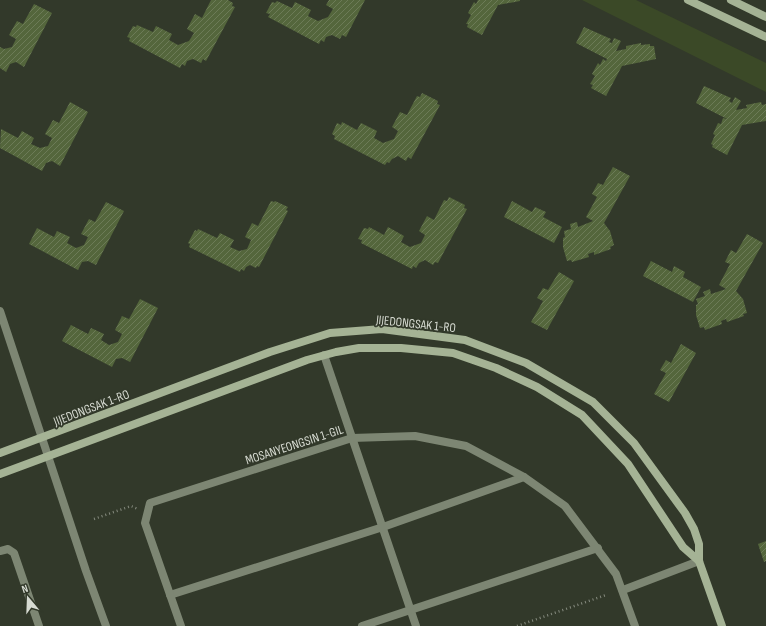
<svg xmlns="http://www.w3.org/2000/svg" width="766" height="626" font-family="'Sofia Sans Condensed',sans-serif">
  <style>
    .grass { fill: #3b4927 }
    .building { fill: url(#building-hatch) }
    .lines { fill: none; stroke-linecap: round; stroke-linejoin: round }
    .path { stroke: #868b7f; stroke-width: 2.5; stroke-dasharray: 1 3; stroke-linecap: butt }
    .street { stroke: #7d8673; stroke-width: 8 }
    .secondary { stroke: #a5b395; stroke-width: 8 }
    .labels { text-anchor: middle; stroke-width: 3.5; stroke-linejoin: round; paint-order: stroke }
    .street-label { font-size: 13px; fill: #d7dbd2; stroke: #32392a }
  </style>
  <defs>
    <pattern id="building-hatch" width="6" height="6" patternUnits="userSpaceOnUse"><rect width="6" height="6" fill="#54663c"/><path d="M-1 1l2-2M0 6l6-6M5 7l2-2" fill="none" stroke="#6c7b57"/></pattern>
  </defs>
  <rect width="100%" height="100%" fill="#32392a"/>
  <polygon class="grass" points="582,0 636,0 766,63 766,92"/>
  <g class="building">
    <polygon points="211,0 228,0 233,3 232,6 235,7 206,61 203,59 201,63 193,59 187,61 185,66 182,64 180,68 129,41 130,38 127,37 133,26 136,27 137,25 153,32 156,26 172,34 169,40 178,45 189,41 194,33 187,29 195,14 202,18"/>
    <polygon points="329,0 365,0 346,37 342,35 340,39 332,35 326,37 324,42 321,40 319,44 268,17 270,14 266,13 272,2 275,3 277,1 292,8 295,2 311,10 308,16 318,21 328,17 333,9 326,5"/>
    <polygon points="478,0 520,0 520,1 498,5 482,35 467,27 468,24 466,24 471,15 468,13 474,2 476,4"/>
    <polygon points="34,4 52,13 24,67 16,62 10,64 6,72 0,68 0,47 4,49 12,47 16,39 9,35 17,21 23,24"/>
    <polygon points="584,27 611,39 609,42 612,43 614,38 621,41 616,51 626,49 626,46 641,43 641,45 650,44 650,46 654,46 656,59 622,66 606,96 591,88 593,85 590,84 595,76 592,74 598,63 600,65 603,59 606,61 607,59 576,43"/>
    <polygon points="704,86 731,98 729,101 732,103 735,97 741,101 736,110 747,108 746,105 761,102 762,105 766,104 766,121 742,125 727,155 712,147 713,145 711,144 715,135 713,134 718,123 721,124 723,118 727,119 696,103"/>
    <polygon points="422,93 438,101 437,104 440,105 411,159 408,157 406,161 398,156 392,159 389,163 387,162 385,165 334,139 335,136 332,134 337,123 341,125 342,122 357,130 361,123 377,131 374,138 383,143 394,139 398,131 392,127 400,112 407,115 417,96 420,97"/>
    <polygon points="70,102 88,112 60,166 52,161 46,163 42,171 0,148 1,129 18,138 22,131 34,138 31,144 40,148 48,146 52,138 45,134 53,120 59,123"/>
    <polygon points="613,167 630,176 604,223 610,231 614,245 610,247 611,249 594,255 594,252 588,254 589,257 572,262 571,260 567,261 563,247 563,238 565,237 564,231 571,229 570,224 577,222 578,227 593,221 586,217 597,197 592,194 598,183 603,185"/>
    <polygon points="449,197 465,205 464,208 467,209 438,263 435,262 433,265 425,260 419,263 416,268 413,266 412,269 361,243 362,240 358,239 364,228 368,229 369,227 384,235 388,227 404,236 401,242 410,247 421,243 425,235 419,231 427,216 434,220 444,200 447,201"/>
    <polygon points="271,201 274,202 275,201 288,207 286,210 288,211 259,267 257,266 256,268 250,265 246,267 244,271 241,269 240,272 189,247 190,244 188,243 195,230 197,231 198,229 217,238 220,233 234,240 230,247 239,251 247,249 251,240 245,237 252,223 258,226"/>
    <polygon points="512,201 532,212 535,207 546,212 543,217 562,227 554,243 504,217"/>
    <polygon points="106,202 124,211 96,265 88,261 82,262 78,270 29,244 37,228 54,237 57,231 70,237 67,243 76,248 84,245 88,237 81,234 89,219 95,222"/>
    <polygon points="747,234 763,243 736,291 743,299 747,313 743,314 744,316 727,322 726,319 721,321 722,324 705,330 704,327 700,328 696,315 696,305 698,304 696,299 705,296 703,292 710,289 711,294 726,289 719,285 730,264 725,262 731,250 736,253"/>
    <polygon points="651,261 672,272 674,266 685,272 683,277 701,287 693,302 643,276"/>
    <polygon points="559,272 574,281 547,330 531,322 543,301 537,298 543,288 548,290"/>
    <polygon points="140,299 158,308 130,362 122,358 116,359 112,367 62,341 71,325 88,334 91,328 104,334 101,340 109,345 118,342 122,334 115,330 122,316 129,319"/>
    <polygon points="681,344 696,353 669,402 654,394 666,373 660,370 666,360 671,363"/>
    <polygon points="766,541 766,561 764,562 758,544"/>
  </g>
  <g class="lines">
    <g class="path">
      <polyline points="94,519 131,506 138,509"/>
      <polyline points="517,626 606,595"/>
    </g>
    <g class="street">
      <polyline points="0,311 86,571 106,626"/>
      <polyline points="324,355 416,626"/>
      <polyline points="0,551 8,549 14,553 39,626"/>
      <polyline points="623,590 699,561"/>
      <polyline points="170,595 383,527 524,477"/>
      <polyline points="181,626 145,523 150,503 352,438 415,436 466,446 524,477 565,506 616,574 635,626"/>
      <polyline points="362,626 598,548"/>
    </g>
    <g class="secondary">
      <polyline points="688,0 766,37"/>
      <polyline points="731,0 766,17"/>
      <polyline points="0,453 270,352 330,333 382,329 465,340 526,363 593,402 634,443 685,513 694,529 699,544 699,561 722,626"/>
      <polyline points="0,474 307,360 336,352 359,348 401,348 453,353 496,368 537,387 582,415 628,464 683,547 699,561"/>
    </g>
  </g>
  <g class="labels">
    <g class="street-label">
      <text transform="translate(416 323) rotate(6)" y="5">JIJEDONGSAK 1-RO</text>
      <text transform="translate(91 407) rotate(-21)" y="5">JIJEDONGSAK 1-RO</text>
      <text transform="translate(294 444) rotate(-18)" y="5">MOSANYEONGSIN 1-GIL</text>
    </g>
  </g>
  <g transform="translate(28 598) rotate(341)" stroke="#32392a" stroke-width="3" paint-order="stroke">
  <path d="M0-3L7 15L0 10L-7 15Z" fill="#d7dbd2"/>
  <text y="-6" font-size="11" font-weight="bold" text-anchor="middle" fill="#d7dbd2">N</text>
  </g>
</svg>
